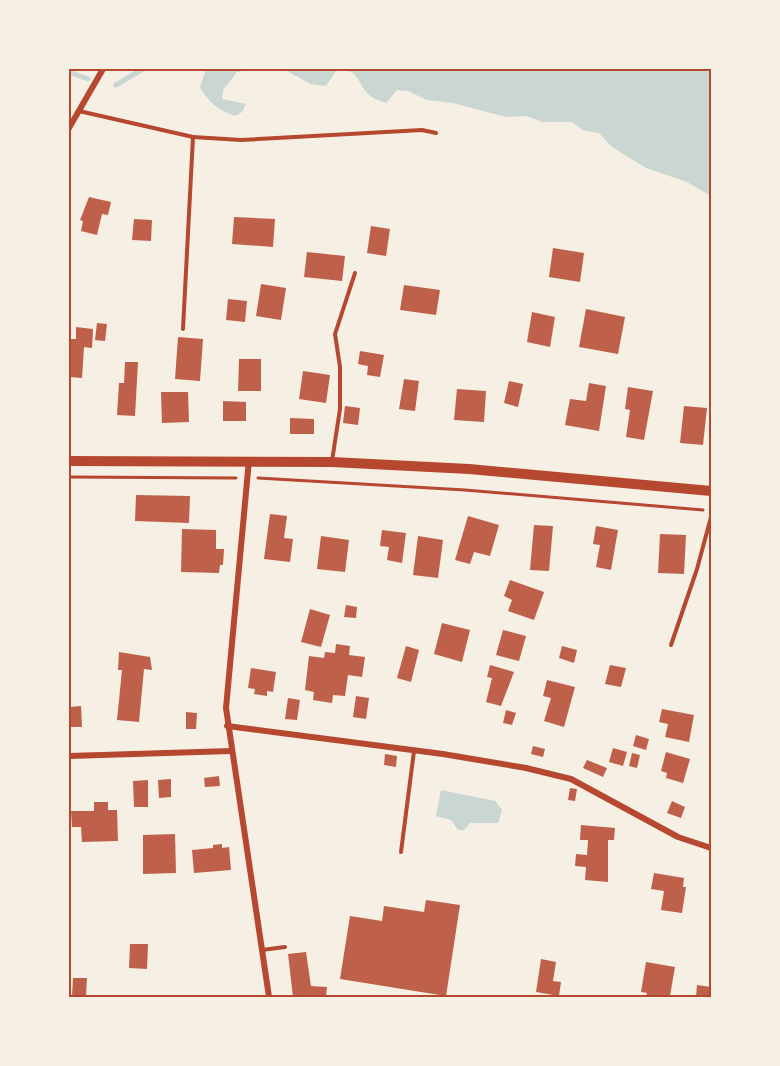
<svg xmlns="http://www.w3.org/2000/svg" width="780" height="1066" font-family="'Source Sans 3',sans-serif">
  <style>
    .water { fill: #c9d6d2 }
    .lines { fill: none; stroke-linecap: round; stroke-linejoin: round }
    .stream { stroke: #c9d6d2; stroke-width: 5 }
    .building { fill: #bf614a }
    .path { stroke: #b5482f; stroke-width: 3 }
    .service { stroke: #b5482f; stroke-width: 4 }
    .minor { stroke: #b5482f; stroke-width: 6 }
    .secondary { stroke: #b5482f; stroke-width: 10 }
    .neatline { fill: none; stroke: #b5482f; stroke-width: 2 }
  </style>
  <rect width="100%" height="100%" fill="#f6efe4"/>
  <g class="water">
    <path d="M206,69h46l-15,3 -14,18 -1,9 24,5 -4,8 -7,4c-18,-7 -26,-13 -35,-29z"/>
    <path d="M283,69h428v127l-24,-14 -41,-14 -34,-21 -13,-14 -17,-3 -10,-8h-30l-16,-6 -20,1 -53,-14 -26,-3 -19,-9 -11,-1 -11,13c-4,-2 -10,-3 -14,-6 -16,-11 -11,-31 -36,-26l-10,15 -15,-2z"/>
    <polygon points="441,790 495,801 502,810 498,823 470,823 464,830 458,830 451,820 436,816"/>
  </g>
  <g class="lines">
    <g class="stream">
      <polyline points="69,72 88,79"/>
      <polyline points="116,85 143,69"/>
    </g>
  </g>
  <g class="building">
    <polygon points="89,197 111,202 108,215 102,214 97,235 81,231 83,221 80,220"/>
    <polygon points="234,217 275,219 273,247 232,244"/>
    <polygon points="134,219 152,220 151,241 132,240"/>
    <polygon points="371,226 390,229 386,256 367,253"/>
    <polygon points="553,248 584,253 580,282 549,277"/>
    <polygon points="307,252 345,256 342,281 304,277"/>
    <polygon points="261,284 286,288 281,320 256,316"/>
    <polygon points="404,285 440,290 436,315 400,310"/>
    <polygon points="228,299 247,301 245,322 226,320"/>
    <polygon points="586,309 625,317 618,354 579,347"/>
    <polygon points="532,312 555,317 550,347 527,342"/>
    <polygon points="97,323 107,324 105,341 95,340"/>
    <polygon points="76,327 93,329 92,348 84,347 82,378 69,377 69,339 76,339"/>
    <polygon points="178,337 203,339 200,381 175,379"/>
    <polygon points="360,351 384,355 380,377 367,375 368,366 358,364"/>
    <polygon points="239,359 261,359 261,391 238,391"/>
    <polygon points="125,362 138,362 135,416 117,415 119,383 124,383"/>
    <polygon points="303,371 330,375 326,403 299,399"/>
    <polygon points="404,379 419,381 415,411 399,409"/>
    <polygon points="509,381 523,384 518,407 504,403"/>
    <polygon points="589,383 606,386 599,431 565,425 570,399 586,401"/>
    <polygon points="628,387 653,391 644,440 626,437 630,410 625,409"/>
    <polygon points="457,389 486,391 484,422 454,420"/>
    <polygon points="161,392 188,392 189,422 162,423"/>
    <polygon points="223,401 246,402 246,421 223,421"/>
    <polygon points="345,406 360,408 358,425 343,423"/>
    <polygon points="684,406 707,408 703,445 680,443"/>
    <polygon points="290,418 314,419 314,434 290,434"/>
    <polygon points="136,495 190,496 189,523 135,521"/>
    <polygon points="270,514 287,516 284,538 293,539 290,562 264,559"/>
    <polygon points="468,516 499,525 490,556 474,552 470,564 455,560"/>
    <polygon points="534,525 553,526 549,571 530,570"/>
    <polygon points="596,526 618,530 611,570 596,567 600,545 593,544"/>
    <polygon points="182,529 216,530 216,549 224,549 223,565 220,565 219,573 181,572"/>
    <polygon points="382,530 406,533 402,563 387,560 389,547 380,546"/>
    <polygon points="660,534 686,535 684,574 658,573"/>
    <polygon points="321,536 349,540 345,572 317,569"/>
    <polygon points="418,536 443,540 438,578 413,575"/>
    <polygon points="510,580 544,592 534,620 508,611 512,600 504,596"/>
    <polygon points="346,605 357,607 356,618 344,617"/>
    <polygon points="310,609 330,615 321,647 301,642"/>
    <polygon points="442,623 470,630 462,662 434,654"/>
    <polygon points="503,630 526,636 519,661 496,655"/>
    <polygon points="336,644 350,646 349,655 365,657 362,677 348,675 345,696 333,695 332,703 313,700 314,692 305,690 309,656 324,658 325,652 335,653"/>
    <polygon points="406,646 419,650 411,682 397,678"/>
    <polygon points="562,646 577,650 574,663 559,658"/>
    <polygon points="119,652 150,657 152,670 144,669 139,722 117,720 122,670 118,670"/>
    <polygon points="490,665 514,672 501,706 486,702 492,678 487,677"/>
    <polygon points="610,665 626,668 621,687 605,684"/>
    <polygon points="251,668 276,672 273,692 267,691 267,696 254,694 255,689 248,688"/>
    <polygon points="547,680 575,687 564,727 544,721 551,698 543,696"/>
    <polygon points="356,696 369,698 366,719 353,717"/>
    <polygon points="288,698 300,700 297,720 285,719"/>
    <polygon points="81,706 82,727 69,727 69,707"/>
    <polygon points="662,709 694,715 689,742 665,737 668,724 659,722"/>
    <polygon points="506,710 516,713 512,725 503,723"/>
    <polygon points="186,712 197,713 196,729 186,729"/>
    <polygon points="636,735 649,739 646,750 633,746"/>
    <polygon points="533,746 545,749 543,757 531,754"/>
    <polygon points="613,748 627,752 623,766 609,762"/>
    <polygon points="666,752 690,759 683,783 666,778 667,773 661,771"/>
    <polygon points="632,753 640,755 637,768 629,766"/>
    <polygon points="385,754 397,756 396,767 384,765"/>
    <polygon points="587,760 607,768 603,777 583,768"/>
    <polygon points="219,776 220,786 205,787 204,778"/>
    <polygon points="171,779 171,797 159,798 158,780"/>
    <polygon points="148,780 148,807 134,807 133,781"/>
    <polygon points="570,788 577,789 575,801 568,800"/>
    <polygon points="672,801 685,807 681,818 667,813"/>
    <polygon points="94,802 108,802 108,810 117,810 118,841 82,842 81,827 72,827 71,811 94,811"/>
    <polygon points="581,825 615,828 614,840 608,840 608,882 585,880 586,867 575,866 576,854 587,855 588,840 580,840"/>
    <polygon points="175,834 176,873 143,874 143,835"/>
    <polygon points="222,844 222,848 229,847 231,870 194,873 192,850 213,848 213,845"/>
    <polygon points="654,873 684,878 683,887 686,887 682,913 661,910 664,891 651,889"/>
    <polygon points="426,900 460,905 446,996 340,979 350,916 382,921 384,906 424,912"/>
    <polygon points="130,944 148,944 147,969 129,968"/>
    <polygon points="306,952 311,986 327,987 326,997 293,997 288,954"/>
    <polygon points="541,959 556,962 553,981 561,982 559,996 536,992"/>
    <polygon points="646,962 675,967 670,996 646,997 647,993 641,992"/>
    <polygon points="73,978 87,978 86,996 72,996"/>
    <polygon points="697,985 711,987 711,997 696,997"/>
  </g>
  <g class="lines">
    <g class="path">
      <polyline points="69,477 236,478"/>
      <polyline points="258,478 465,490 703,510"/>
    </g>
    <g class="service">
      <polyline points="79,111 193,137 183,329"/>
      <polyline points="193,137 241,140 422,130 436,133"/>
      <polyline points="332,461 340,409 340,367 335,334 355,273"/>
      <polyline points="671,645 697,569 711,517"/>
      <polyline points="401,852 414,751"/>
      <polyline points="262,950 285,947"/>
    </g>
    <g class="minor">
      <polyline points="69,128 103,69"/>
      <polyline points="249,460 226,708 269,997"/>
      <polyline points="227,726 443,754 526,768 571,779 678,837 711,848"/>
      <polyline points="69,756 231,751"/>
    </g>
    <polyline class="secondary" points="69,461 332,462 469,469 711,491"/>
  </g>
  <rect width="780" height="1066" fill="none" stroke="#f6efe4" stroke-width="141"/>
  <rect x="70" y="70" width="640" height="926" class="neatline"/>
</svg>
